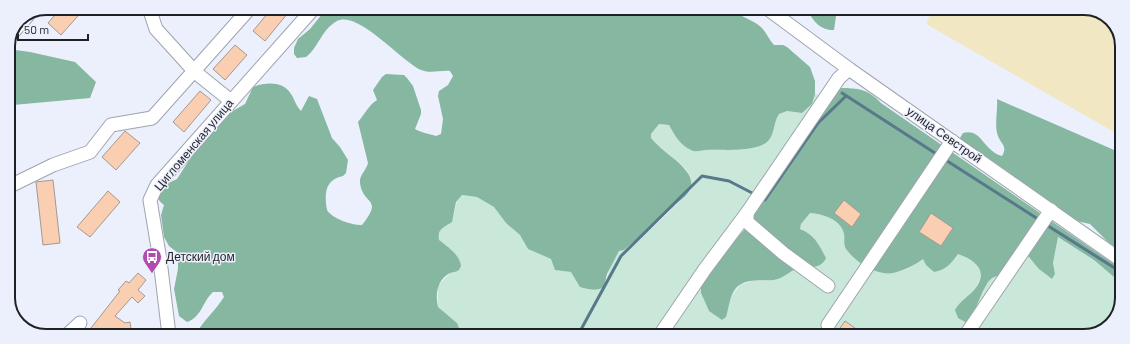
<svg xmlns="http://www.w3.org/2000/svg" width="1130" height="344" font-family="Barlow,sans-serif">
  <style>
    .green { fill: #cae8d9 }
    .forest { fill: #86b7a0 }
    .sand { fill: #f1e7c2 }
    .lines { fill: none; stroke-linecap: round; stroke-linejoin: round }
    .stream { stroke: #58788b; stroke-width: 3 }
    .building { fill: #f9ceb1; stroke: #a49992 }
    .minor-casing { stroke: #9fa4ae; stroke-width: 15 }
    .minor { stroke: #fff; stroke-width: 13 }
    .labels { text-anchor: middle; stroke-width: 3; stroke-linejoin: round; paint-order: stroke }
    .street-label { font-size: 12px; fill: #1f2125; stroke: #ecf0fc }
    .poi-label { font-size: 12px; fill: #1f2125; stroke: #ecf0fc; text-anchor: start }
    .rim { fill: none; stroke: #1f2125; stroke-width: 2 }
  </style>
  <rect width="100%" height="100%" fill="#ecf0fc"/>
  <path class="green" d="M815,94l10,4 -73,122 -20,24 -31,49 8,18 13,9 9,-23 9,-12 12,-4 23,-1 49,-26 -11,-17 -13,-8 1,-5 8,-11c13,1 32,6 35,21 1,5 -1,10 2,15 5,8 13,13 21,17 22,11 37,8 56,-8l11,14c12,-2 17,-8 24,-18 20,7 31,18 14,38l5,15 6,-16 5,-9 4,-4 12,-5 21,-18c10,4 15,17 27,24l3,-5 -2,-11 5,-26 36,23 27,23v25l-14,20 -23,8 -622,-1 -5,-12 -19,-16v-21l12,-13 5,-1c0,-18 0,-22 -17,-32v-7c4,-7 11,-9 15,-17 4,-8 1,-14 9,-21l15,2 17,10 12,16 14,12 8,14 23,10 5,11 16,2 18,18 10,-1 4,-2c4,-9 7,-30 16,-36 2,-2 6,-2 8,-4 14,-11 66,-51 63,-68 -3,-15 -31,-29 -41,-41l1,-4 8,-10 10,1c6,11 11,20 22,25 5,3 10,0 15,0 16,-1 48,3 61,-8 8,-7 6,-19 12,-28l8,-3 15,2 10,-9z"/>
  <g class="forest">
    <path d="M327,8l404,1c9,8 21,10 30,18 5,5 8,13 13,18h9l4,2 23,20 5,14v13l-3,10 -10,9 -15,-2 -8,3c-6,9 -4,21 -12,28 -13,11 -45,7 -61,8 -5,0 -10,3 -15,0 -11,-5 -16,-14 -22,-25l-10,-1 -8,10v4c10,13 26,20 36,34 3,4 5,9 4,14 -2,10 -12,14 -18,21 -16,15 -32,29 -49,43l-5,1 -12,23 -3,13c-8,5 -16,2 -24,0l-9,-15 -16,-2 -4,-11 -23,-10 -8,-14 -14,-12 -12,-16 -17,-10 -15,-2 -6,7 -4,20c-9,6 -15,7 -13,18 8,6 21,15 22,26l-2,4c-3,2 -6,2 -9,3 -13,7 -15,21 -12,34l19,16 5,12h-267c8,-14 20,-24 29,-38l-2,-5h-9c-11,10 -11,25 -26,30l-8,-6 -5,-27 4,-20v-16l-9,-7 -5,-9 -3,-22 3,-10c-9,-6 -6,-11 -2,-19l15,-7 23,-36 31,-31 14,-8 8,-17c13,-5 30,-6 38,7 4,6 5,12 10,17l8,-15 8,3 15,39 8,9 8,13 -2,13 -3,3c-18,4 -19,17 -16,34 6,9 24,15 35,15 22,-28 1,-19 -2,-42 -1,-8 6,-12 8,-20l-10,-41c7,-8 10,-16 19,-22l-4,-10 9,-13 4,-3 18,1 3,3 6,8 8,24v4l-6,15c4,3 15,5 21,7l5,-2 2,-15 -5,-23 1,-5 9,-6 5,-9 -3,-5c-10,-1 -19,3 -29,-1 -20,-9 -63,-60 -84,-49 -16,9 -18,26 -31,36l-9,1 -3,-4v-6l4,-9 12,-10z"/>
    <path d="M808,9h29l-3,21c-13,1 -23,-10 -26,-21z"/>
    <polygon points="8,49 30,52 75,62 96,82 90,98 13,105 8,113"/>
    <path d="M840,88c18,0 28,1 41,15l240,166v14l-27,-23 -36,-23 -5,26 2,11 -3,5 -13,-10 -10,-12 -4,-2 -21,18 -12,5 -4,4 -5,9 -14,33 -11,-6 -3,-8c5,-9 13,-13 19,-20 16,-19 1,-30 -16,-36 -7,10 -12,16 -24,18l-8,-7 -3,-6c-8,6 -20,12 -30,14 -16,3 -38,-11 -47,-24 -3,-5 -1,-10 -2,-15 -3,-15 -22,-20 -34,-21l-9,11 -1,5c15,6 19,16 26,29 -6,13 -19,7 -30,11 -7,3 -14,10 -22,11 -12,1 -29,-2 -38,8 -7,9 -7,20 -10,29l-4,3 -13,-9 -8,-18v-9l27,-37 22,-23 7,-15z"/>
    <path d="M997,99l124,54v98l-10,-6 -21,-21 -18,-4 -65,-49 -44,-29 -3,-4 3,-5c19,-5 20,18 39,23 6,-10 -1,-12 -4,-20 -4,-9 0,-27 -1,-37z"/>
  </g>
  <polygon class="sand" points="933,9 1094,9 1114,23 1122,44 1121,136 926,24"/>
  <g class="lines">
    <g class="stream">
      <polyline points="842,93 938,155"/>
      <polyline points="944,159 1041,221"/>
      <polyline points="761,198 765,200 818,123 846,96"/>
      <polyline points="1045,224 1121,272"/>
      <polyline points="578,335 621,256 702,176 729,181 756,195"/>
    </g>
  </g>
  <g class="building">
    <polygon points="61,8 85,8 61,35 48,23"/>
    <polygon points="272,8 292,8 265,41 253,31"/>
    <polygon points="235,45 247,55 225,80 213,69"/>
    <polygon points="200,91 211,100 184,132 173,122"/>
    <polygon points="125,131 140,143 116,170 102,157"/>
    <polygon points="53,180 60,243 43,245 36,182"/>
    <polygon points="108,191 120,202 90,237 77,227"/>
    <polygon points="844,200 861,214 852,227 834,213"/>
    <polygon points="931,213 953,228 941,246 919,232"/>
    <polygon points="138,273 146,280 138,290 145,296 138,303 132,297 115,316 125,323 130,322 132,335 100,335 91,328 120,291 118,290 126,281 129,283"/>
    <polygon points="845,321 855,328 850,336 846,336 838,331"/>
  </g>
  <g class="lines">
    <g class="minor-casing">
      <g id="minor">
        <polyline points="149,8 156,29 195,72 231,101"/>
        <polyline points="768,9 849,69 1121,260"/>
        <polyline points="14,31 28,15"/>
        <polyline points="8,187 53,165 90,152 111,125 152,118 250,8"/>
        <polyline points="747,213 747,222 783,253 828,286"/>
        <polyline points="828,325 952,141"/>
        <polyline points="67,335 80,323"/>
        <polyline points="169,335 160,260 150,200 157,185 314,8"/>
        <polyline points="660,335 705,269 747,213 839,78 849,69"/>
        <polyline points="965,336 1051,210"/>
      </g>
    </g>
    <use href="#minor" class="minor"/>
  </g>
  <defs>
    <g id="bus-pin" transform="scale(1)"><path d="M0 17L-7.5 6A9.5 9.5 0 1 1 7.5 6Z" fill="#b24baf" stroke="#ecf0fc"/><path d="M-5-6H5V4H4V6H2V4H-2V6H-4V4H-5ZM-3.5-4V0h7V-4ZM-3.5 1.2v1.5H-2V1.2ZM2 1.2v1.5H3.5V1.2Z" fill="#fff"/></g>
  </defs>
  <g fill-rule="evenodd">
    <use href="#bus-pin" x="152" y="257"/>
  </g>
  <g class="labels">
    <g class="street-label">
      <text transform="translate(944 135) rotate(35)" y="4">улица Севстрой</text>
      <text transform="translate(194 145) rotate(-50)" y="4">Цигломенская улица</text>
    </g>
    <g class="poi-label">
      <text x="166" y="261">Детский дом</text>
    </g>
  </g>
  <path d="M0 0H1130V344H0ZM46 15H1084A31 31 0 0 1 1115 46V298A31 31 0 0 1 1084 329H46A31 31 0 0 1 15 298V46A31 31 0 0 1 46 15Z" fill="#ecf0fc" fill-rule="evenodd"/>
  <path class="rim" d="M46 15H1084A31 31 0 0 1 1115 46V298A31 31 0 0 1 1084 329H46A31 31 0 0 1 15 298V46A31 31 0 0 1 46 15Z"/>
  <path d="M18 34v6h70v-6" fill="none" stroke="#1f2125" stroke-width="2"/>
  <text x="24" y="34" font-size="12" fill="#1f2125" stroke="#ecf0fc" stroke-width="3" paint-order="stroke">50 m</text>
</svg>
